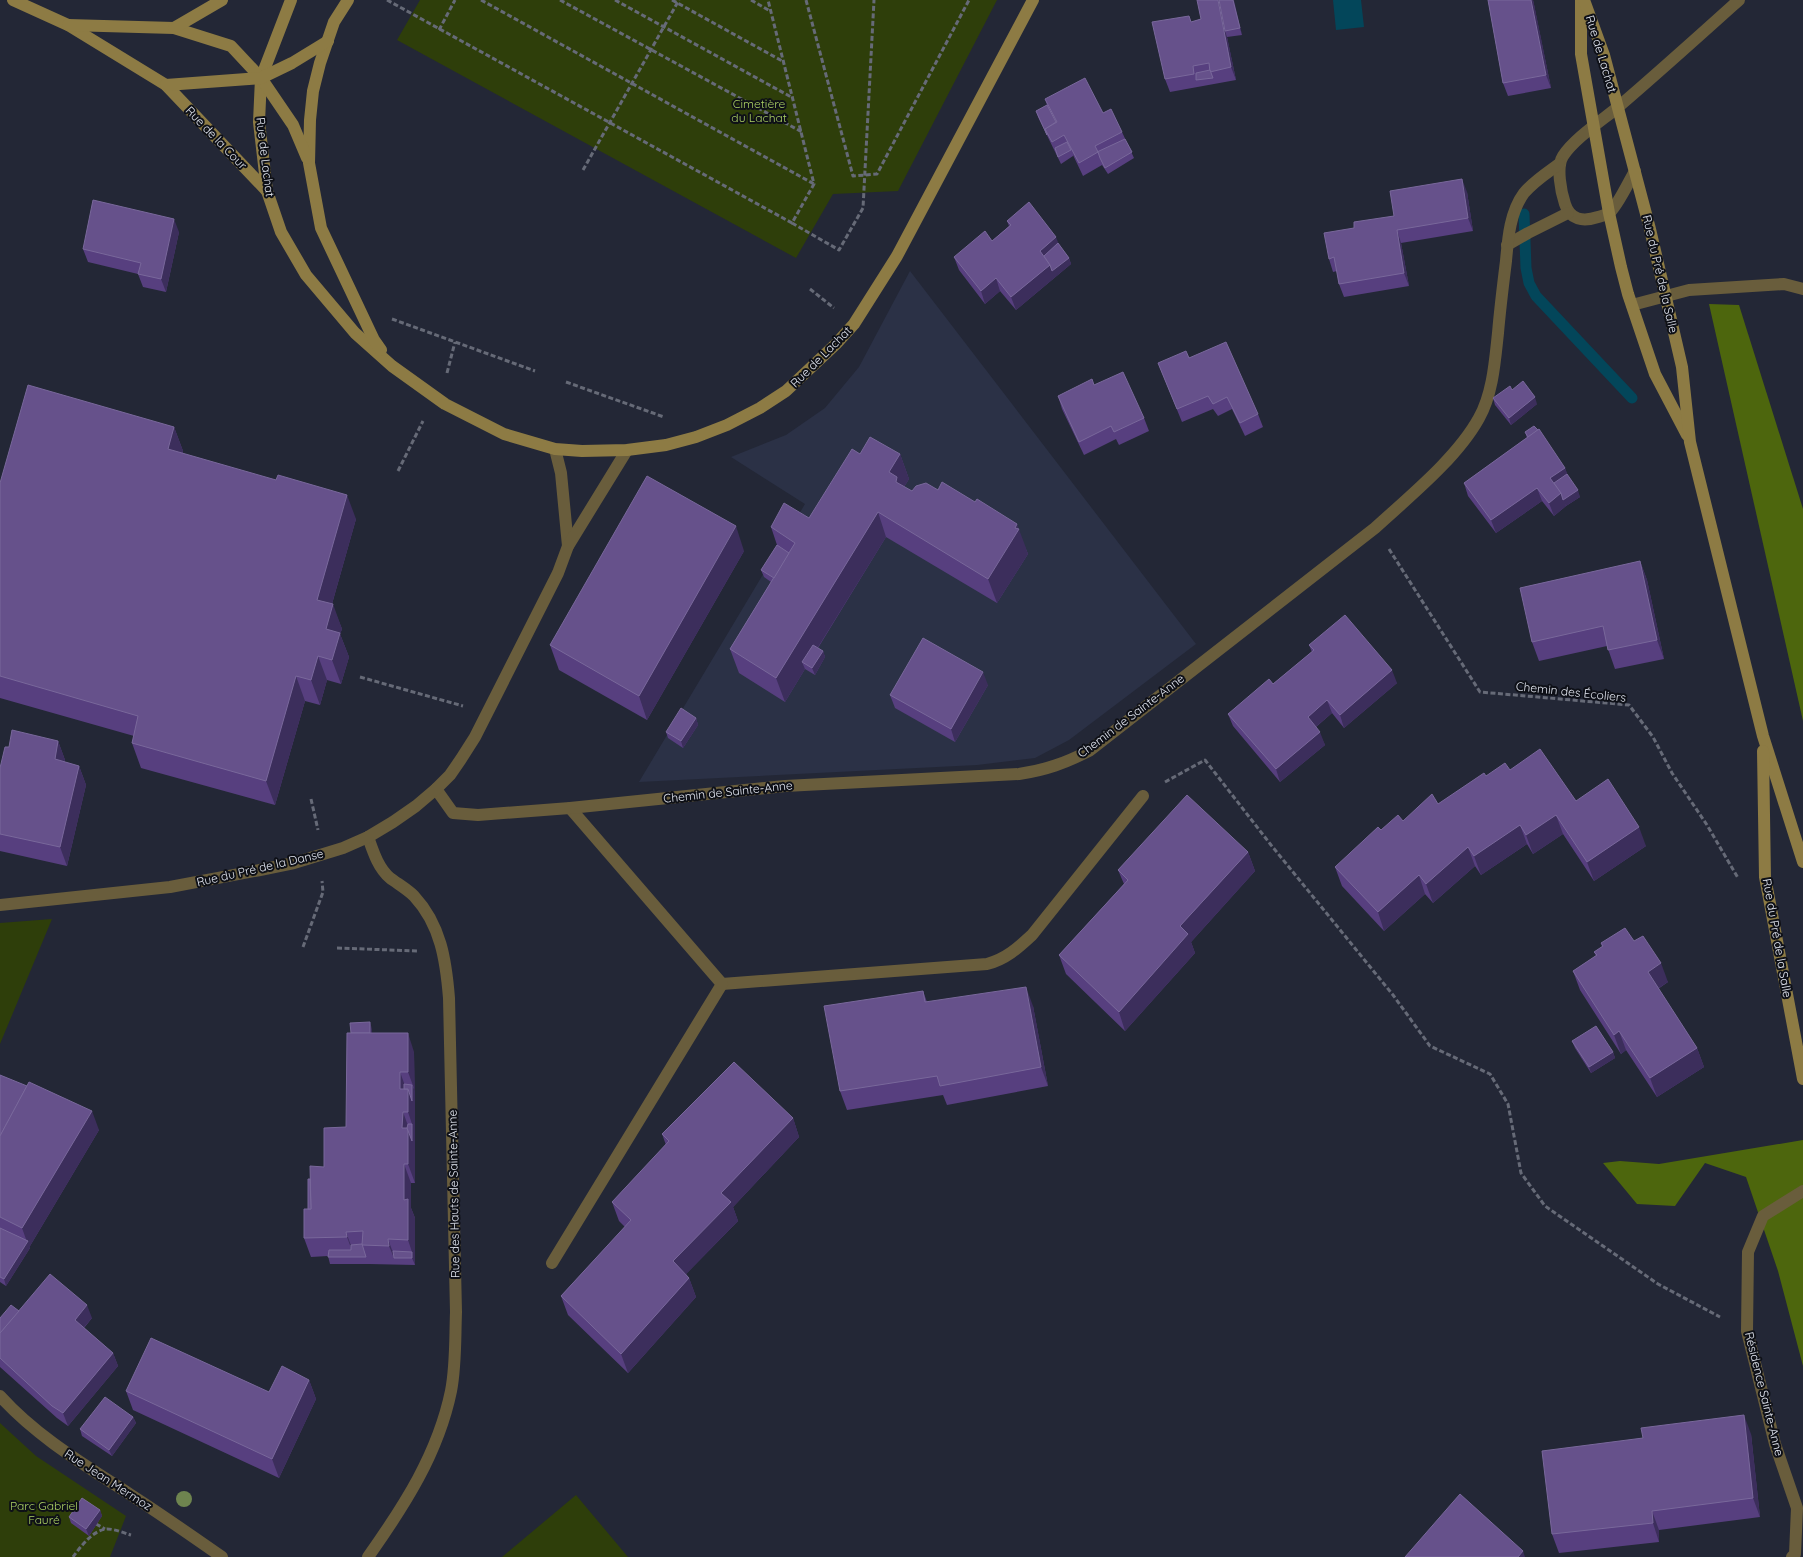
<svg xmlns="http://www.w3.org/2000/svg" width="1803" height="1557" font-family="Quicksand,sans-serif">
  <style>
    .built { fill: #2b3146 }
    .green { fill: #2e3e0a }
    .forest { fill: #4d660d }
    .water { fill: #03465a }
    .lines { fill: none; stroke-linecap: round; stroke-linejoin: round }
    .stream { stroke: #03465a; stroke-width: 11 }
    .path { stroke: #666a77; stroke-width: 3; stroke-dasharray: 5 2.5; stroke-linecap: butt }
    .lane { stroke: #695d3c; stroke-width: 12 }
    .street { stroke: #695d3c; stroke-width: 12 }
    .secondary { stroke: #8d7b44; stroke-width: 12 }
    .tree { fill: #6e844f }
    .wall { fill: #573f7f }
    .shaded-wall { fill: #3c2e5c }
    .building { fill: #66518b; stroke: #79689b }
    .labels { text-anchor: middle; stroke-width: 4; stroke-linejoin: round; paint-order: stroke }
    .street-label { font-size: 12px; fill: #e3e7f1; stroke: #0e1017 }
    .park-label { font-size: 12px; fill: #abd063; stroke: #0e1017 }
  </style>
  <rect width="100%" height="100%" fill="#232736"/>
  <polygon class="built" points="910,271 1196,644 1069,740 1035,758 977,765 639,782 805,504 731,457 786,435 825,408 859,367"/>
  <g class="green">
    <polygon points="420,0 997,0 898,191 833,194 796,258 397,40"/>
    <polygon points="52,919 0,1044 0,923"/>
    <polygon points="0,1423 36,1456 126,1516 110,1557 0,1557"/>
    <polygon points="576,1495 628,1557 502,1557"/>
  </g>
  <g class="forest">
    <polygon points="1709,304 1739,305 1803,509 1803,721"/>
    <polygon points="1803,1140 1803,1366 1778,1271 1746,1177 1705,1163 1675,1206 1637,1204 1603,1163 1620,1161 1659,1164"/>
  </g>
  <polygon class="water" points="1333,0 1361,0 1364,27 1336,30"/>
  <g class="lines">
    <polyline class="stream" points="1524,214 1526,268 1529,283 1536,296 1632,398"/>
    <g class="path">
      <polyline points="387,0 792,223 814,184 768,0"/>
      <polyline points="481,0 814,184"/>
      <polyline points="560,0 802,132"/>
      <polyline points="615,0 793,98"/>
      <polyline points="672,0 784,62"/>
      <polyline points="751,0 770,11"/>
      <polyline points="806,0 853,176 877,174 969,0"/>
      <polyline points="439,30 455,0"/>
      <polyline points="583,170 679,0"/>
      <polyline points="792,223 839,250 863,208 874,0"/>
      <polyline points="810,289 834,308"/>
      <polyline points="392,319 535,371"/>
      <polyline points="447,373 455,342"/>
      <polyline points="566,382 664,417"/>
      <polyline points="398,471 423,421"/>
      <polyline points="1389,549 1480,692 1629,705 1653,737 1672,773 1707,825 1738,878"/>
      <polyline points="360,677 463,706"/>
      <polyline points="1165,782 1205,760 1271,845 1393,995 1430,1046 1490,1074 1508,1104 1521,1173 1545,1206 1658,1284 1720,1317"/>
      <polyline points="311,799 318,830"/>
      <polyline points="303,947 323,892 322,881"/>
      <polyline points="337,948 417,951"/>
      <polyline points="96,1524 105,1529"/>
      <path d="M73,1557c8,-11 20,-27 34,-28 8,0 17,4 24,6"/>
    </g>
    <g class="lane">
      <path d="M722,984l265,-20c19,-5 31,-16 45,-29l111,-139"/>
      <polyline points="552,1263 722,984 570,808"/>
    </g>
    <g class="street">
      <path d="M1635,171c-6,10 -18,36 -26,42 -3,2 -8,3 -11,4 -15,5 -28,3 -33,-13 -4,-12 -9,-37 -2,-48 11,-17 38,-35 54,-48 41,-35 82,-72 122,-108"/>
      <polyline points="1507,245 1528,233 1568,213"/>
      <polyline points="1632,305 1689,290 1784,284 1803,289"/>
      <polyline points="555,449 561,473 568,546"/>
      <path d="M436,789l17,24 25,2 92,-7 215,-22 234,-12c27,-4 46,-11 70,-23l286,-223c35,-32 82,-70 104,-110 14,-25 16,-58 19,-85 2,-24 5,-48 8,-72 2,-23 4,-49 18,-68 10,-12 23,-20 35,-29"/>
      <path d="M368,837c5,14 10,31 22,41 8,6 17,11 24,18 27,29 32,65 35,102l7,314c-1,26 0,54 -5,79 -13,63 -47,115 -83,166"/>
      <polyline points="0,905 170,887 260,870 294,863 343,848 368,837 393,822 416,806 436,789 450,775 461,759 475,737 558,573 568,546 627,450"/>
      <path d="M0,1396c37,41 85,69 131,99 31,20 61,41 91,62"/>
      <polyline points="1792,1557 1795,1554 1797,1508 1775,1444 1747,1331 1748,1252 1763,1216 1803,1191"/>
    </g>
    <g class="secondary">
      <polyline points="13,0 68,25 166,85 267,191"/>
      <polyline points="291,0 261,78 259,122 267,191 281,232 306,275 355,333 392,366 445,404 504,434 555,449 582,451 627,450 666,445 696,437 727,425 760,408 786,391 836,344 854,324 897,256 1033,0"/>
      <polyline points="348,0 334,22 320,63 313,91 310,120 309,163 321,228 374,340 381,350"/>
      <polyline points="1581,0 1581,54 1609,213 1621,267 1628,294 1655,374 1687,435"/>
      <polyline points="1584,0 1604,55 1650,229 1682,367 1690,442 1763,736 1803,862"/>
      <polyline points="68,25 174,28 231,46 261,78 293,125 307,158"/>
      <polyline points="174,28 222,0"/>
      <polyline points="166,85 261,78 292,63 328,41"/>
      <polyline points="1763,751 1765,877 1803,1079"/>
    </g>
  </g>
  <circle class="tree" cx="184" cy="1499" r="8"/>
  <g class="wall">
    <polygon points="1233,0 1242,35 1227,37 1236,80 1170,92 1165,79 1191,22 1201,19"/>
    <polygon points="1488,0 1533,0 1551,88 1508,96 1503,83"/>
    <polygon points="1045,99 1103,113 1122,132 1134,158 1108,174 1102,165 1083,176 1073,155 1073,156 1061,164 1038,117 1036,111 1047,105"/>
    <polygon points="1467,192 1473,231 1401,243 1409,286 1344,297 1339,284 1337,271 1333,272 1329,259 1354,228 1394,216"/>
    <polygon points="1007,221 1058,243 1069,258 1071,264 1016,310 1000,291 985,304 959,270 954,257 992,241 1009,226"/>
    <polygon points="179,232 166,292 143,287 138,274 88,262 83,249"/>
    <polygon points="1189,357 1258,414 1263,427 1245,436 1232,409 1218,416 1213,409 1182,422 1158,363"/>
    <polygon points="1094,385 1144,418 1149,431 1119,445 1116,439 1084,455 1062,409 1058,396"/>
    <polygon points="1493,398 1537,404 1511,425 1495,405"/>
    <polygon points="174,427 183,451 183,454 356,519 332,604 342,629 340,634 349,657 341,684 327,680 320,705 305,701 275,805 141,768 132,743 134,736 0,698 0,483"/>
    <polygon points="1525,432 1565,468 1567,474 1580,497 1566,506 1554,516 1542,501 1496,533 1468,496 1464,483 1527,438"/>
    <polygon points="860,454 900,454 909,479 904,487 1026,548 1026,549 1028,554 997,603 886,537 818,648 823,651 825,657 815,675 805,669 785,702 739,673 730,649 771,582 764,577 761,570 777,545 771,527 809,518"/>
    <polygon points="744,551 647,720 559,670 550,645"/>
    <polygon points="1640,561 1647,580 1664,659 1615,669 1607,646 1539,661 1532,642"/>
    <polygon points="1309,645 1397,683 1344,728 1332,713 1316,727 1325,745 1280,782 1233,726 1228,714 1273,684 1312,652"/>
    <polygon points="988,685 955,742 895,708 890,695"/>
    <polygon points="696,718 698,725 683,748 668,738 666,732"/>
    <polygon points="58,741 65,760 64,762 79,766 86,785 67,866 0,851 0,768"/>
    <polygon points="1510,770 1576,801 1646,846 1594,881 1563,834 1533,854 1527,844 1481,875 1475,866 1433,903 1425,894 1384,931 1342,886 1335,867 1381,830 1403,821 1438,804 1486,776"/>
    <polygon points="1248,852 1255,871 1191,942 1195,953 1125,1031 1066,974 1059,955 1124,884 1118,870"/>
    <polygon points="1634,941 1668,982 1658,989 1697,1048 1704,1067 1657,1097 1626,1050 1621,1054 1580,990 1573,971 1596,956 1594,952 1602,947 1601,943"/>
    <polygon points="923,991 927,1002 1033,1006 1048,1086 947,1105 943,1095 847,1110 840,1091"/>
    <polygon points="372,1029 372,1033 414,1052 415,1183 411,1183 411,1208 415,1218 415,1265 369,1264 330,1264 328,1256 311,1257 304,1238 308,1209 310,1179 324,1167 346,1127 351,1033"/>
    <polygon points="1572,1041 1613,1052 1615,1058 1591,1073 1575,1048"/>
    <polygon points="0,1075 99,1130 30,1246 30,1248 6,1286 0,1282"/>
    <polygon points="793,1118 799,1137 733,1207 738,1221 686,1274 689,1278 696,1297 628,1373 568,1315 561,1296 625,1227 619,1221 612,1202 666,1145 662,1134"/>
    <polygon points="19,1311 92,1318 84,1328 113,1353 118,1366 68,1426 57,1418 0,1367 0,1318"/>
    <polygon points="309,1380 316,1399 279,1478 133,1410 126,1391 269,1392"/>
    <polygon points="133,1417 136,1423 112,1456 82,1436 80,1429"/>
    <polygon points="1751,1434 1760,1517 1659,1530 1659,1542 1559,1553 1552,1534"/>
    <polygon points="100,1510 102,1516 89,1536 71,1523 69,1517"/>
  </g>
  <g class="shaded-wall">
    <polygon points="1218,0 1220,0 1225,31 1227,37 1236,80 1231,67"/>
    <polygon points="1233,0 1234,0 1242,35 1240,28"/>
    <polygon points="1531,0 1533,0 1534,4 1551,88 1546,75"/>
    <polygon points="1462,179 1467,192 1473,231 1468,218"/>
    <polygon points="174,219 179,232 166,292 161,279"/>
    <polygon points="1397,230 1401,243 1409,286 1404,273"/>
    <polygon points="1056,237 1061,250 1046,263 1040,251"/>
    <polygon points="1069,258 1071,264 1016,310 1011,297 1050,265"/>
    <polygon points="996,278 1000,291 985,304 981,291"/>
    <polygon points="1535,397 1537,404 1511,425 1509,418"/>
    <polygon points="174,427 183,451 177,474 168,449"/>
    <polygon points="900,454 909,479 902,490 906,501 889,472"/>
    <polygon points="1565,468 1570,481 1556,490 1550,478"/>
    <polygon points="1537,488 1542,501 1496,533 1491,520"/>
    <polygon points="1578,490 1580,497 1566,506 1563,500"/>
    <polygon points="1561,493 1566,506 1554,516 1549,503"/>
    <polygon points="347,495 356,519 326,625 317,600"/>
    <polygon points="878,512 886,537 807,665 802,662 805,669 785,702 776,678"/>
    <polygon points="1017,524 1026,548 1026,549 1028,554 997,603 988,579"/>
    <polygon points="736,526 744,551 647,720 639,696"/>
    <polygon points="1640,561 1647,580 1664,659 1657,640"/>
    <polygon points="333,604 342,629 340,634 349,657 341,684 332,660 326,629"/>
    <polygon points="823,651 825,657 815,675 812,668"/>
    <polygon points="318,656 327,680 320,705 311,680"/>
    <polygon points="1392,670 1397,683 1344,728 1340,715"/>
    <polygon points="983,672 988,685 955,742 951,729"/>
    <polygon points="296,676 305,701 275,805 266,781"/>
    <polygon points="1327,700 1332,713 1312,730 1308,717"/>
    <polygon points="696,718 698,725 683,748 681,741"/>
    <polygon points="1320,732 1325,745 1280,782 1276,769"/>
    <polygon points="58,741 65,760 62,778 55,759"/>
    <polygon points="79,766 86,785 67,866 60,847"/>
    <polygon points="1556,815 1563,834 1533,854 1526,835"/>
    <polygon points="1520,825 1527,844 1481,875 1474,856"/>
    <polygon points="1639,827 1646,846 1594,881 1587,862"/>
    <polygon points="1468,847 1475,866 1433,903 1426,884"/>
    <polygon points="1248,852 1255,871 1191,942 1195,953 1125,1031 1119,1012 1180,926"/>
    <polygon points="1419,875 1425,894 1384,931 1378,912"/>
    <polygon points="1661,963 1668,982 1654,991 1648,972"/>
    <polygon points="1026,987 1033,1006 1048,1086 1041,1067"/>
    <polygon points="370,1022 372,1029 372,1051 370,1045"/>
    <polygon points="1619,1031 1626,1050 1621,1054 1614,1035"/>
    <polygon points="408,1033 414,1052 415,1091 408,1072"/>
    <polygon points="1697,1048 1704,1067 1657,1097 1650,1078"/>
    <polygon points="1613,1052 1615,1058 1591,1073 1589,1067"/>
    <polygon points="400,1072 407,1091 400,1089"/>
    <polygon points="412,1085 415,1091 415,1183 408,1164 402,1128 403,1112 410,1131 412,1124 408,1112 408,1089"/>
    <polygon points="92,1111 99,1130 30,1246 30,1248 6,1286 4,1279 27,1242 22,1228"/>
    <polygon points="793,1118 799,1137 733,1207 738,1221 680,1280 673,1261 721,1193"/>
    <polygon points="404,1164 411,1183 411,1208 415,1218 415,1265 412,1258 412,1252 408,1240 404,1200"/>
    <polygon points="346,1232 353,1251 354,1256 347,1237"/>
    <polygon points="388,1239 395,1258 394,1258 389,1246"/>
    <polygon points="689,1278 696,1297 628,1373 621,1354"/>
    <polygon points="87,1305 92,1318 79,1333 75,1320"/>
    <polygon points="113,1353 118,1366 68,1426 63,1413"/>
    <polygon points="309,1380 316,1399 279,1478 272,1459"/>
    <polygon points="1744,1415 1751,1434 1760,1517 1753,1498"/>
    <polygon points="133,1417 136,1423 112,1456 109,1450"/>
    <polygon points="100,1510 102,1516 89,1536 86,1529"/>
    <polygon points="1652,1511 1659,1530 1659,1542 1653,1523"/>
    <polygon points="1523,1551 1525,1557 1518,1557"/>
  </g>
  <g class="building">
    <polygon points="1197,0 1218,0 1231,67 1210,72 1209,63 1193,66 1194,74 1165,79 1152,22 1189,16 1191,22 1201,19"/>
    <polygon points="1219,0 1233,0 1240,28 1225,31"/>
    <polygon points="1488,0 1531,0 1546,75 1503,83"/>
    <polygon points="1210,70 1213,78 1196,80 1196,73"/>
    <polygon points="1085,78 1103,113 1111,109 1122,132 1095,146 1098,152 1079,163 1064,135 1052,142 1045,129 1057,122 1045,99"/>
    <polygon points="1047,105 1056,122 1045,129 1047,135 1036,111"/>
    <polygon points="1125,139 1132,152 1105,168 1100,158 1098,152 1097,152"/>
    <polygon points="1067,142 1071,150 1058,157 1055,148"/>
    <polygon points="1462,179 1468,218 1397,230 1404,273 1339,284 1334,257 1329,259 1324,233 1354,228 1354,222 1394,216 1390,191"/>
    <polygon points="93,200 174,219 161,279 138,274 141,263 83,249"/>
    <polygon points="1029,202 1056,237 1040,251 1050,265 1011,297 996,278 981,291 954,257 985,231 992,241 1011,225 1007,221"/>
    <polygon points="1058,243 1069,258 1052,271 1050,265 1044,256"/>
    <polygon points="1226,342 1258,414 1240,423 1227,397 1213,404 1208,396 1177,409 1158,363 1186,351 1189,358"/>
    <polygon points="1123,372 1144,418 1114,432 1111,426 1079,442 1058,396 1092,379 1094,385"/>
    <polygon points="1523,381 1535,397 1509,418 1493,398 1510,386 1512,390"/>
    <polygon points="28,385 174,427 168,449 276,480 278,475 347,495 317,600 333,604 326,629 340,633 332,660 318,656 311,680 296,676 266,781 132,743 138,716 0,676 0,483"/>
    <polygon points="1534,426 1538,430 1528,437 1525,432"/>
    <polygon points="1539,429 1565,468 1550,478 1561,493 1549,503 1537,488 1491,520 1464,483"/>
    <polygon points="870,437 900,454 889,472 897,477 896,482 912,491 916,486 926,483 938,490 942,482 975,502 977,499 1017,524 1015,528 1019,529 988,579 878,512 776,678 730,649 795,543 771,527 784,503 809,518 852,449 860,454"/>
    <polygon points="1567,474 1578,490 1563,500 1561,493 1554,483"/>
    <polygon points="647,476 736,526 639,696 550,645"/>
    <polygon points="777,545 789,553 774,578 761,570"/>
    <polygon points="1640,561 1657,640 1608,650 1603,626 1532,642 1520,588"/>
    <polygon points="1345,615 1392,670 1340,715 1327,700 1308,717 1320,732 1276,769 1228,714 1269,679 1273,684 1314,650 1309,645"/>
    <polygon points="923,638 983,672 951,729 890,695"/>
    <polygon points="813,645 823,651 812,668 802,662"/>
    <polygon points="681,708 696,718 681,741 666,732"/>
    <polygon points="12,730 58,741 55,759 79,766 60,847 0,834 0,768 5,747 9,747"/>
    <polygon points="1540,749 1576,801 1608,779 1639,827 1587,862 1556,815 1526,835 1520,825 1474,856 1468,847 1426,884 1419,875 1378,912 1335,867 1378,827 1381,830 1398,815 1403,821 1432,794 1438,804 1484,773 1486,776 1505,763 1510,770"/>
    <polygon points="1187,795 1248,852 1180,926 1188,934 1119,1012 1059,955 1128,880 1118,870"/>
    <polygon points="1625,928 1634,941 1643,936 1661,963 1648,972 1697,1048 1650,1078 1619,1031 1614,1035 1573,971 1597,955 1594,952 1603,946 1601,943"/>
    <polygon points="1026,987 1041,1067 940,1086 937,1076 840,1091 824,1006 923,991 925,1002"/>
    <polygon points="370,1022 370,1033 351,1033 350,1023"/>
    <polygon points="1596,1026 1613,1052 1589,1067 1572,1041"/>
    <polygon points="347,1033 408,1033 408,1072 400,1072 400,1089 408,1089 408,1112 403,1112 402,1128 408,1128 408,1164 404,1164 404,1200 408,1199 408,1240 388,1239 389,1246 362,1245 363,1231 346,1232 347,1237 304,1238 304,1209 311,1209 310,1166 324,1167 324,1128 346,1127"/>
    <polygon points="734,1062 793,1118 721,1193 731,1202 673,1261 689,1278 621,1354 561,1296 631,1220 612,1202 669,1141 662,1134"/>
    <polygon points="0,1075 27,1086 0,1136"/>
    <polygon points="29,1082 92,1111 22,1228 0,1217 0,1136"/>
    <polygon points="404,1084 412,1085 412,1101 408,1089 404,1089"/>
    <polygon points="408,1124 412,1124 412,1141 407,1128"/>
    <polygon points="308,1179 310,1179 311,1209 308,1209"/>
    <polygon points="0,1228 28,1241 4,1279 0,1277"/>
    <polygon points="362,1244 366,1257 328,1257 329,1250 351,1250 351,1245"/>
    <polygon points="393,1251 412,1252 412,1258 394,1258"/>
    <polygon points="50,1274 87,1305 75,1320 113,1353 63,1413 52,1406 0,1358 0,1333"/>
    <polygon points="11,1305 19,1311 0,1333 0,1318"/>
    <polygon points="151,1338 269,1392 282,1366 309,1380 272,1459 126,1391"/>
    <polygon points="105,1397 133,1417 109,1450 80,1429"/>
    <polygon points="1744,1415 1753,1498 1652,1511 1653,1523 1552,1534 1542,1451 1643,1438 1641,1428"/>
    <polygon points="1460,1494 1523,1551 1518,1557 1405,1557"/>
    <polygon points="82,1498 100,1510 86,1529 69,1517"/>
  </g>
  <g class="labels">
    <g class="street-label">
      <text transform="translate(1601 54) rotate(73)" y="4">Rue de Lachat</text>
      <text transform="translate(216 138) rotate(46)" y="4">Rue de la Cour</text>
      <text transform="translate(265 157) rotate(83)" y="4">Rue de Lachat</text>
      <text transform="translate(1660 274) rotate(77)" y="4">Rue du Pré de la Salle</text>
      <text transform="translate(821 357) rotate(-45)" y="4">Rue de Lachat</text>
      <text transform="translate(1571 692) rotate(6)" y="4">Chemin des Écoliers</text>
      <text transform="translate(1131 716) rotate(-37)" y="4">Chemin de Sainte-Anne</text>
      <text transform="translate(728 792) rotate(-6)" y="4">Chemin de Sainte-Anne</text>
      <text transform="translate(260 868) rotate(-13)" y="4">Rue du Pré de la Danse</text>
      <text transform="translate(1777 938) rotate(80)" y="4">Rue du Pré de la Salle</text>
      <text transform="translate(454 1194) rotate(-91)" y="4">Rue des Hauts de Sainte-Anne</text>
      <text transform="translate(1764 1394) rotate(76)" y="4">Résidence Sainte-Anne</text>
      <text transform="translate(108 1480) rotate(33)" y="4">Rue Jean Mermoz</text>
    </g>
    <g class="park-label">
      <text x="759" y="108">Cimetière<tspan x="759" dy="14">du Lachat</tspan></text>
      <text x="44" y="1510">Parc Gabriel<tspan x="44" dy="14">Fauré</tspan></text>
    </g>
  </g>
</svg>
